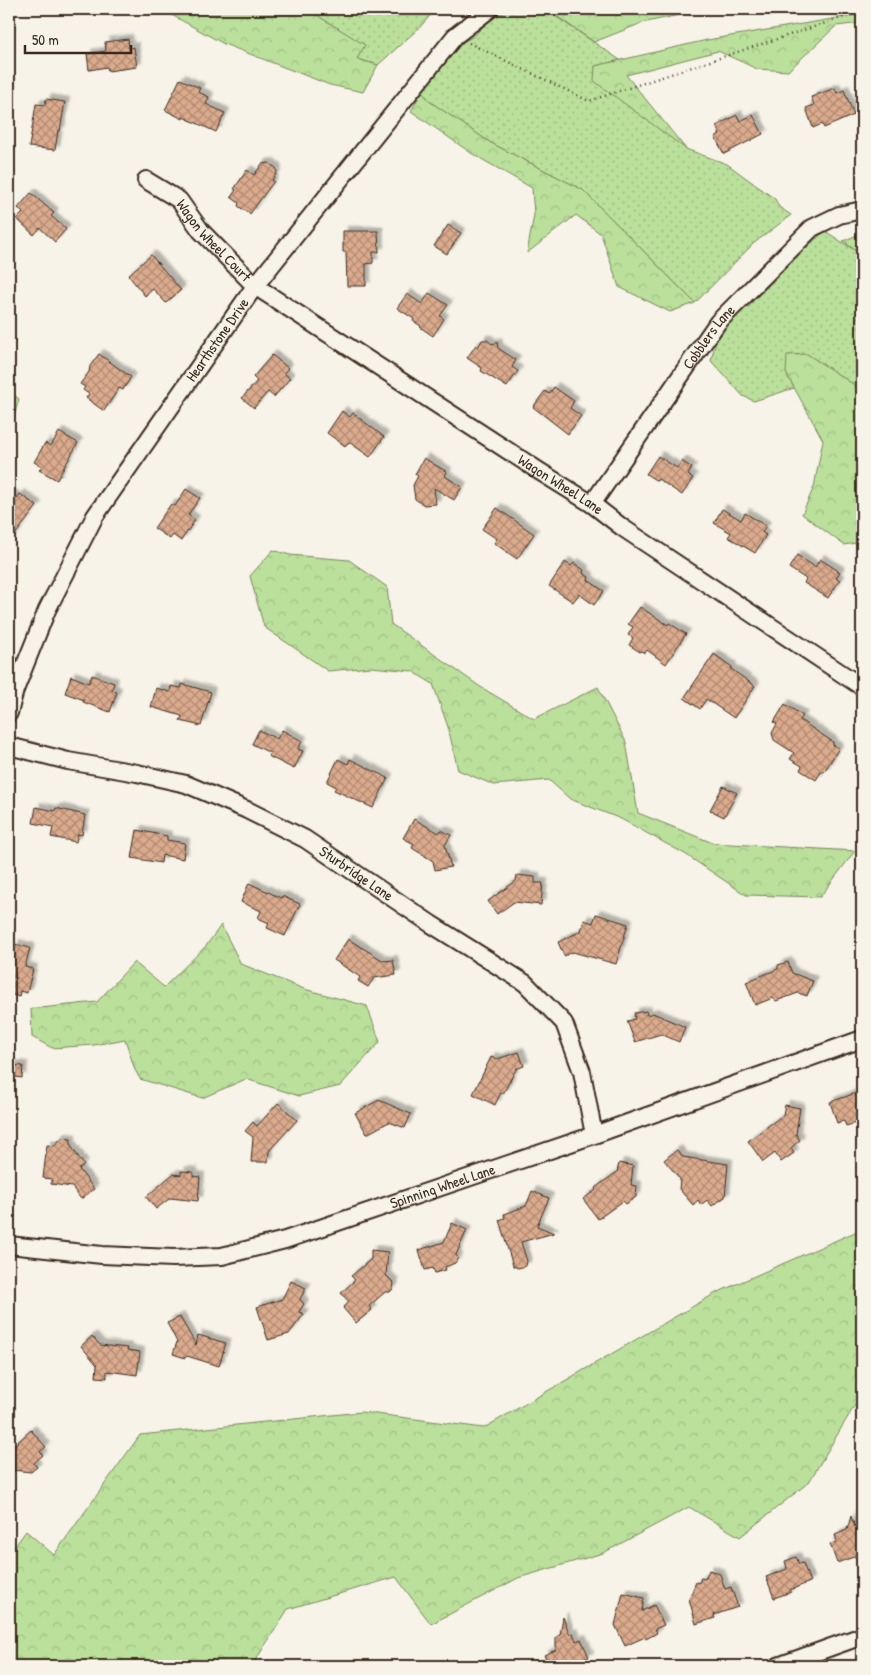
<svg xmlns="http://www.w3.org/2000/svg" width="871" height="1675" font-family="'Patrick Hand',sans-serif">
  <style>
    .grass { fill: url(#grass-dots); stroke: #7a855c }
    .forest { fill: url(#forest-crowns); stroke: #7a855c }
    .building { fill: url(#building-cross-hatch); stroke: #3b2a1e; filter: url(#shadow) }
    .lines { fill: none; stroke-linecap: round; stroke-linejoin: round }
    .minor-casing { stroke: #3b2a1e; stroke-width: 20 }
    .path { stroke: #3b2a1e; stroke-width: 2.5; stroke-dasharray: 1 4; stroke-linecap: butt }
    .minor { stroke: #f7f3e8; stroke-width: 16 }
    .labels { text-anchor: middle; stroke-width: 4; stroke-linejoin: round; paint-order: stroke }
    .street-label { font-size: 15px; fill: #3b2a1e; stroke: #f7f3e8 }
  </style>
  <defs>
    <pattern id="grass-dots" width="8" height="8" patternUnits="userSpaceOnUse" patternTransform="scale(1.25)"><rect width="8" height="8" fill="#bae09b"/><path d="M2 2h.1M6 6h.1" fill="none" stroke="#a1c085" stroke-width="1.8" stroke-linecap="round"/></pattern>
    <pattern id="forest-crowns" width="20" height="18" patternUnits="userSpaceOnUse" patternTransform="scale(1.25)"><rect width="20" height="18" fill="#bae09b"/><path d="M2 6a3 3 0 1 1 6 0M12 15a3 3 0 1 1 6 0" fill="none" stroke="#a1c085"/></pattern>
    <pattern id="building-cross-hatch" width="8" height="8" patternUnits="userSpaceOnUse" patternTransform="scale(1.25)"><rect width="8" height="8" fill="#dbab8d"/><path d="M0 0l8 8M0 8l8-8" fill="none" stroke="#b38b73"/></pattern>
    <filter id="shadow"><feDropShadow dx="4.5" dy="-4.5" stdDeviation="1" flood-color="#0004"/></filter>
  </defs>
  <rect width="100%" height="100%" fill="#f7f3e8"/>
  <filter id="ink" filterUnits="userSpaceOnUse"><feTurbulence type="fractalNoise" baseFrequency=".02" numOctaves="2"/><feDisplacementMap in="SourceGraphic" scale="10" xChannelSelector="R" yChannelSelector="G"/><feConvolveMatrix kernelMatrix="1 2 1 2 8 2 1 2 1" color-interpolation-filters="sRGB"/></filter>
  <g filter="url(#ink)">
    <g class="grass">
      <polygon points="307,9 436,9 419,28 378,65 357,59 364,45"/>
      <polygon points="508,9 562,9 555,16 620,60 595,66 686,149 727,164 775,199 779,207 791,215 753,244 695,303 583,190 491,143 429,101 422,91 457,45 474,36 489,20"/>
      <path d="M825,231l37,24v135l-55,-36 -21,19 8,15 -40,13 -11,-5 -32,-35c7,-33 11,-38 40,-56l-5,-5 43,-42 6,-1z"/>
    </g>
    <g class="forest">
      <polygon points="161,9 307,9 365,45 357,59 378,65 363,92 330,85 224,44"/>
      <polygon points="562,9 707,9 642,23 594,42 555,15"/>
      <polygon points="862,14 862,23 836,26 788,71 757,69 718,51 626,75 686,149 594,81 595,66 707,40"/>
      <polygon points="422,91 429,101 491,143 583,190 695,303 670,312 619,287 601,234 576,215 527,253 534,215 532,188 471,153 411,111"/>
      <polygon points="862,233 862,255 843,241"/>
      <polygon points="807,354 862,390 862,542 844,545 802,514 814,487 823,440 786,373 787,355"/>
      <polygon points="9,391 19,399 9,434"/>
      <polygon points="273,550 290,555 349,560 387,587 391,624 479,686 534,719 598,687 626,742 638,813 713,843 855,851 820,897 746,895 685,854 621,819 570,799 549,780 494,785 458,770 448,727 433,684 412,671 371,667 328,671 264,627 250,576"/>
      <polygon points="221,925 241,964 304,989 367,1006 380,1042 340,1086 299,1096 246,1079 202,1098 140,1079 135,1070 125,1039 94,1045 52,1048 32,1037 31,1009 97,1002 134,962 164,987 206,946"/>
      <polygon points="862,1229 862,1403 855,1405 809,1482 740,1537 689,1507 603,1553 518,1578 431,1624 396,1577 288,1609 252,1666 9,1666 9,1554 26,1531 54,1555 140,1435 361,1412 484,1428 716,1293"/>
    </g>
    <g class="building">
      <polygon points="128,39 129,48 134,47 137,67 108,71 107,67 89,70 87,54 106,51 105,42"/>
      <polygon points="180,79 200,88 198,92 209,97 206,104 225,113 216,132 183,117 183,119 165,110"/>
      <polygon points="835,88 837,93 844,90 854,115 824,128 822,124 813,128 806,108 814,105 811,97"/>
      <polygon points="46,99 65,102 60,131 58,131 55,150 29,147 36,104 45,105"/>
      <polygon points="737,115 740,121 753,115 763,134 724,154 715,137 720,134 716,126"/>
      <polygon points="269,163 276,168 277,173 272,180 274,181 250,214 238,206 239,203 231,197 236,190 234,189 247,170 254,175 262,164"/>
      <polygon points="31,193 54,213 51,216 66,229 55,242 40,228 34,235 17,219 23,213 18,208"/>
      <polygon points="448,225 461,233 447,254 434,246"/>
      <polygon points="343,231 378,231 379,252 373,252 373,263 366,264 366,286 347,286 346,252 343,252"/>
      <polygon points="151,255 181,290 166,303 153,289 145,296 128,275"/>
      <polygon points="429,293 448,305 440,316 444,319 433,336 420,327 421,326 413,321 414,319 397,308 407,294 422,304"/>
      <polygon points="482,340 487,340 492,344 497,342 498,348 516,360 512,367 518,371 507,387 481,371 482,368 467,358 476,345 478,347"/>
      <polygon points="99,354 131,377 123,390 119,388 104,411 86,398 89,394 83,390 85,387 80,384 89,372 90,366"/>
      <polygon points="272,355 288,368 284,373 290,378 274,397 268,392 254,408 242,398 257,381 253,377"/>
      <polygon points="554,387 574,401 570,408 581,416 568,434 533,407 545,391 549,394"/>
      <polygon points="342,411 350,417 353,413 384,437 370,457 349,442 345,446 327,433"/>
      <polygon points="59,432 78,443 57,480 39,470 42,466 34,462 45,443 51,446"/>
      <polygon points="658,456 677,468 682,461 692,468 688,475 693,478 682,495 658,479 657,481 646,474"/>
      <polygon points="424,458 447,472 445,476 462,487 454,500 434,488 436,504 424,505 415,499 413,485 418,476 415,474"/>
      <polygon points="186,489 200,498 188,515 195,520 181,541 173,535 170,539 154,528 171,504 175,506"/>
      <polygon points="9,493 17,498 20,494 37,506 9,543"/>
      <polygon points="497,508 534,534 517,559 494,543 497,539 482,529"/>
      <polygon points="722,509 741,520 745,513 766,526 762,532 766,535 755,553 728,537 731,533 714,523"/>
      <polygon points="797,555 815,567 820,559 840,572 836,578 840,580 828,598 804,583 806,579 789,568"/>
      <polygon points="565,562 571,566 574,563 584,570 583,573 589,577 588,580 604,591 594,605 579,594 573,602 549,586"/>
      <polygon points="640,607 668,625 669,623 686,634 666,664 647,650 645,653 641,651 640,652 629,645 633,638 628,635 633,627 628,624"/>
      <polygon points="714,654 732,667 731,669 755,686 734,718 706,699 700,709 684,698"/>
      <polygon points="92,675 114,683 112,690 117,692 110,712 83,702 84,700 65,693 71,676 89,683"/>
      <polygon points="182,684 211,692 201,726 180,721 182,716 151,707 156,688 170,692 171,686 181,688"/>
      <polygon points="785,704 803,716 800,720 833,742 833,745 839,748 824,772 821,772 816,780 800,770 802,766 790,759 794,753 774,740 772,733 777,724 774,722"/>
      <polygon points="259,730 277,739 282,730 302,741 298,749 303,751 294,769 268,756 270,753 252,744"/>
      <polygon points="338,759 348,764 350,759 388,778 373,808 334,790 336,787 327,782"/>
      <polygon points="723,786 737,793 724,817 710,810"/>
      <polygon points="36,807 55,811 56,808 85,815 82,835 78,834 76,842 51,837 53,827 33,823"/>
      <polygon points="414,819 439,833 441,830 451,835 445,845 451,867 435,870 433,861 412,848 414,844 403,838"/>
      <polygon points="137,830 167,836 167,840 185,843 183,859 162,855 161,863 132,858"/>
      <polygon points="517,875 535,877 535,883 543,883 541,905 514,902 497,914 488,901 516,881"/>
      <polygon points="249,883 281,898 282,896 300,904 285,936 267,928 269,923 258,918 261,911 241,902"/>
      <polygon points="596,914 628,924 616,964 573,952 564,956 558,942 581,931 584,920 593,923"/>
      <polygon points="348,939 384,961 393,960 396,975 374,978 368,987 358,981 360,977 334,960"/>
      <polygon points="15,944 30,948 25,967 33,969 27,993 20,991 19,997 9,994 9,968"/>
      <polygon points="788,962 792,973 813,981 807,996 798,993 776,1001 773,998 755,1005 746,982 778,969 778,965"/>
      <polygon points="646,1011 647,1015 653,1013 685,1027 679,1042 661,1034 635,1042 627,1021 635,1019 634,1013"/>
      <polygon points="519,1052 524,1066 516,1069 503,1094 501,1092 495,1105 473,1094 491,1057 497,1059"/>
      <polygon points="9,1065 23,1066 22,1078 9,1076"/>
      <polygon points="862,1091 862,1114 857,1116 859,1122 846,1126 844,1121 837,1123 830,1102"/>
      <polygon points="379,1100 411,1114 405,1128 389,1122 367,1134 355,1113"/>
      <polygon points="278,1103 297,1120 269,1151 268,1162 251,1162 253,1137 245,1131 253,1122 257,1126"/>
      <polygon points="785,1105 800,1108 796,1134 800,1140 791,1148 794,1153 781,1162 775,1153 763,1162 748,1141 783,1115"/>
      <polygon points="61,1138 71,1139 71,1146 84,1165 79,1169 94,1189 81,1199 72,1187 51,1184 52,1179 43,1178 47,1145 54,1146"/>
      <polygon points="677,1150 683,1157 728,1164 725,1197 712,1206 707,1200 701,1205 698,1200 693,1205 679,1189 680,1179 664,1160"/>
      <polygon points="619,1163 633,1166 631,1185 637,1186 636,1197 626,1204 623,1201 598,1219 583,1199 596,1190 595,1188 617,1172"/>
      <polygon points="181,1171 193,1172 193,1176 200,1177 198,1201 170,1198 156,1209 146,1197 173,1174 181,1175"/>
      <polygon points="532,1191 549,1198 537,1226 554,1233 521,1242 527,1261 526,1266 518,1268 513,1266 499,1220 505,1218 504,1214 526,1206"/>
      <polygon points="452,1223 467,1230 456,1255 458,1258 455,1263 445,1267 446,1270 435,1273 433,1268 425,1270 419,1250 444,1242"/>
      <polygon points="371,1250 388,1252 386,1275 394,1283 393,1289 390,1292 385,1292 369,1306 372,1310 356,1323 343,1308 349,1302 341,1293 355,1280 351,1276 371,1259"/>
      <polygon points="291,1281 306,1288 300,1299 304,1304 299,1312 304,1314 289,1334 268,1340 257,1307 282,1299"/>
      <polygon points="180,1317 196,1345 198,1335 226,1343 219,1366 187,1356 185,1358 173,1354 177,1342 167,1323"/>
      <polygon points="92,1336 100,1345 128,1348 127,1350 140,1352 137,1375 107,1371 107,1378 96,1377 97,1365 81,1346"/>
      <polygon points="31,1430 46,1447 40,1452 43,1455 34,1463 37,1467 31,1472 12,1470 13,1463 9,1463 9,1450"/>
      <polygon points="851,1516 855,1527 862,1524 862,1554 837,1563 830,1544 837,1542 835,1535 847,1530"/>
      <polygon points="796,1557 799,1564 803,1563 810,1582 790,1590 791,1592 774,1598 766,1577 787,1569 785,1561"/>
      <polygon points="709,1570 720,1574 725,1589 731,1587 738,1607 714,1615 715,1618 696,1624 689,1599 696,1582 699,1583 701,1578 705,1579"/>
      <polygon points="623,1593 644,1598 642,1611 654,1605 664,1625 655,1629 657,1633 646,1639 645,1637 625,1646 615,1625"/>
      <polygon points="563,1617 570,1635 573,1633 576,1641 581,1639 589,1657 568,1666 549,1666 544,1655 556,1650 556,1637 560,1635"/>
    </g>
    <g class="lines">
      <g class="minor-casing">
        <g id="minor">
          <path id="s1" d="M146,180l33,20 22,31 54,55 284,185 53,33 31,24 239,159"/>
          <path id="s2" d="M592,504l126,-182 94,-94 27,-13 23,-5"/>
          <path id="s3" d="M9,713l6,-23 32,-80 48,-94 160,-230 200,-250 35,-27"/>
          <path id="s4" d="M9,746l59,15 69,12 49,11 61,26 58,29 126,85 94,59 39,40 18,49 12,63"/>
          <path id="s5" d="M9,1245l93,10 71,3 49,-2 63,-16 309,-105 268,-96"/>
          <polyline points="778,1666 862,1636"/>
        </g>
      </g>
      <polyline class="path" points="469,43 589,101 862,11"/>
      <use href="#minor" class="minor"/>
    </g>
  </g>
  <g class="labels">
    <g class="street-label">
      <text dy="5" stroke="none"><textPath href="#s1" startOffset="92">Wagon Wheel Court</textPath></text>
      <text dy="5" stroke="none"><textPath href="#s2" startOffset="204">Cobblers Lane</textPath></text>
      <text dy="5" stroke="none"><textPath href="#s3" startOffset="430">Hearthstone Drive</textPath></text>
      <text dy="5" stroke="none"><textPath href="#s1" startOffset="518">Wagon Wheel Lane</textPath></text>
      <text dy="5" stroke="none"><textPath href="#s4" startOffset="374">Sturbridge Lane</textPath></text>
      <text dy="5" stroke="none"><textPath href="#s5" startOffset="445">Spinning Wheel Lane</textPath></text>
    </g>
  </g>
  <rect width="871" height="1675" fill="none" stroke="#f7f3e8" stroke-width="30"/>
  <rect x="15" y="15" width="841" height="1645" fill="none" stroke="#3b2a1e" stroke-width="2" filter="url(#ink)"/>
  <path d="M25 45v8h106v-8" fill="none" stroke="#3b2a1e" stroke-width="2.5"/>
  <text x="32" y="45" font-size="15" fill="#3b2a1e" stroke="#f7f3e8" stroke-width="4" paint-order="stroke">50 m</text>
</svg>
